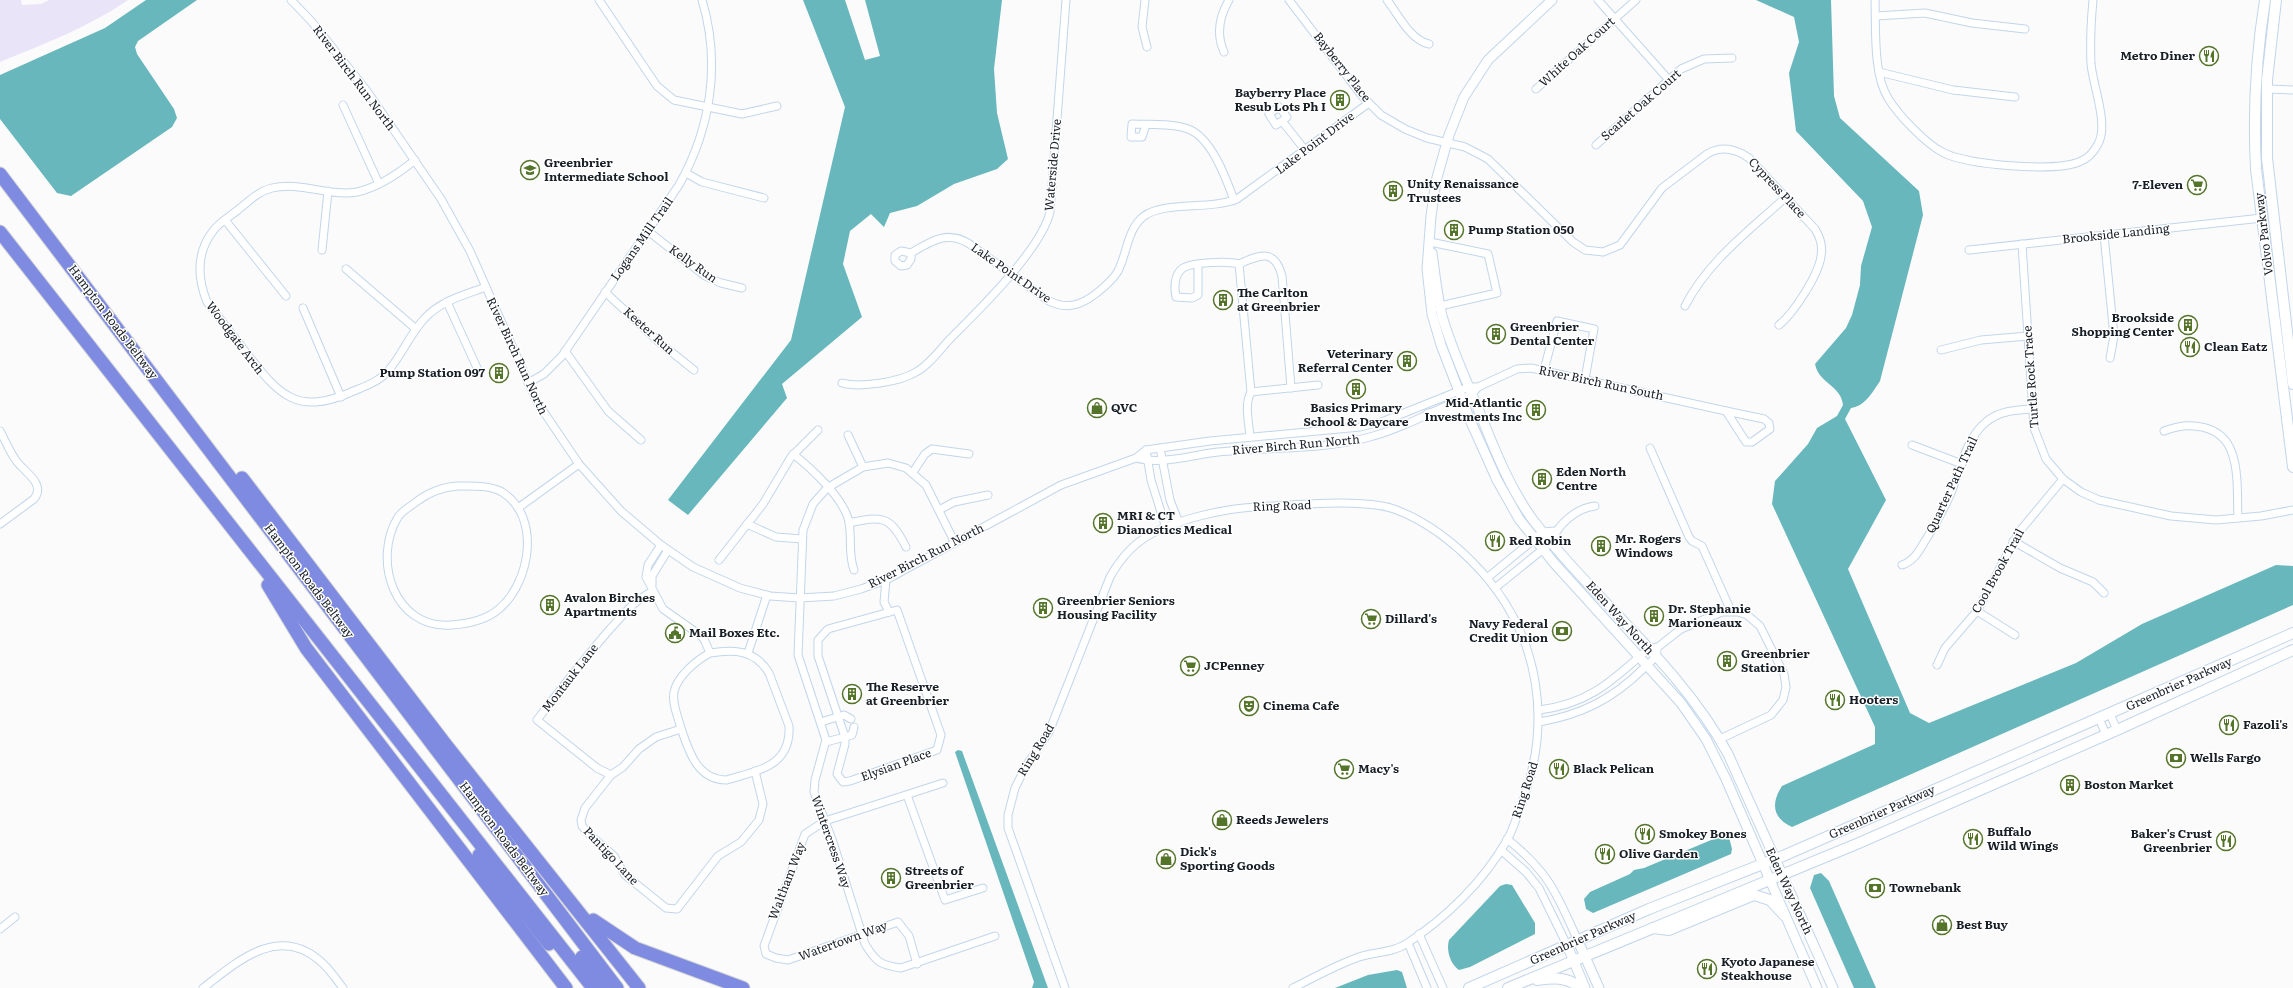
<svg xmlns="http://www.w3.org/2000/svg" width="2293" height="988" font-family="Literata,serif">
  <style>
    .green { fill: #eae4f8 }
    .water { fill: #67b7bd }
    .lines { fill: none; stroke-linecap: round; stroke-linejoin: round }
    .minor-casing { stroke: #c2d6eb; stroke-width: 9 }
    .tertiary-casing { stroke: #c2d6eb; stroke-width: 11 }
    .secondary-casing { stroke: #c2d6eb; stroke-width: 12 }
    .motorway-casing { stroke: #d5d6d8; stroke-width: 15 }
    .minor { stroke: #fff; stroke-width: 7 }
    .tertiary { stroke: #fff; stroke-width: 9 }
    .secondary { stroke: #fff; stroke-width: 10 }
    .motorway { stroke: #7e8be1; stroke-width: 13 }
    .labels { text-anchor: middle; stroke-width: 3; stroke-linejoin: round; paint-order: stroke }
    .street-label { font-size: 12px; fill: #171e26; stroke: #fff }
    .poi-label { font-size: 12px; font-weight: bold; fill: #171e26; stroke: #fff; text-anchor: start }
  </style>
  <rect width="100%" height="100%" fill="#fbfbfb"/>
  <path class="green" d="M0,0h21l1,5 19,-1 8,-4h79c-39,27 -84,44 -128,62z"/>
  <g class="water">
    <polygon points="146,0 197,0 138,41 135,47 137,54 174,109 177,118 172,127 71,196 57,193 0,119 0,75 105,28"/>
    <polygon points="803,0 845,0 865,60 880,56 865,0 1002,0 994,69 997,113 1008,159 997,169 954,184 917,206 890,213 884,227 871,214 850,231 843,264 862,317 782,384 787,398 688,515 668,500 791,340 845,107"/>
    <path d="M1756,0h75l3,96 6,22 79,73 4,24 -43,166c-8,12 -15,25 -29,27l-6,11 41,81 -38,69 62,144 19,10 147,-60 66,-39 134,-59 17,1v39l-501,222c-20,-9 -21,-24 -10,-41l93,-42v-17l-103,-223 3,-23 33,-37 9,-16 20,-12 6,-11c-2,-20 -24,-21 -28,-41l31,-36 6,-13 8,-30 1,-19 11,-39 -9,-26 -67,-70 -7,-58 10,-31 -5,-25z"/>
    <polygon points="958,750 962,751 1048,988 1032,988 1034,982 955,752"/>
    <polygon points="1728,833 1732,849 1731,854 1593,913 1586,909 1584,899 1590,892 1630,874 1634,870 1644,868"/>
    <polygon points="1821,873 1829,881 1876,988 1854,988 1810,888 1814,875"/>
    <path d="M1506,884l6,1 23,38v11l-65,33 -11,3c-9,-6 -13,-20 -10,-30l51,-54z"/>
    <polygon points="1397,970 1402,972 1407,988 1335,988 1368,975"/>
  </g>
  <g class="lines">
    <g class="minor-casing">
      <g id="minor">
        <polyline points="291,0 312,22 367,91 441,199 470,251 537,402 579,464 621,511 661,545 693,567 740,588 770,596 800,598 834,596 861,589 886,580 1061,485 1136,458 1146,450 1210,441 1360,427 1384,421 1469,387 1478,387"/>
        <polyline points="599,0 657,86 674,100 742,114 777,106"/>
        <polyline points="1145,0 1142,27 1147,47"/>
        <path d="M1289,0l73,96 19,19 24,14 22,9 38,9 23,12 85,83 12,8 18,2 17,-7 42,-57 45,-34c15,-9 29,-5 42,4l66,71c5,8 8,17 6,27 -2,18 -27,57 -42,69"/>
        <path d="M1387,0c11,14 23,40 42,44"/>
        <polyline points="1598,0 1669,80"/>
        <path d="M1875,0c1,28 -2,74 13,98 10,17 39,47 56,55 24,12 110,19 135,9 8,-3 15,-10 19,-18 11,-19 -5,-58 -7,-80 -1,-22 0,-43 2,-64"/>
        <polyline points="1876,16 1925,13 1972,23 2025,29"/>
        <path d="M1224,52c-8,-18 -5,-35 5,-52"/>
        <polyline points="1879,72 1953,90 2015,97"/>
        <polyline points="1536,89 1636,0"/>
        <polyline points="2266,89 2293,90"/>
        <polyline points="343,105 379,184"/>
        <polyline points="1282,121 1276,125 1269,114 1279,107 1287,117 1282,121 1305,150"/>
        <path d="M1146,125l-4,12h-11l1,-13c17,1 39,-1 56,5 23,8 38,49 46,71"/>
        <polyline points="1596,145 1681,69 1704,59 1732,58"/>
        <path d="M415,160c-17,14 -36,27 -58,32 -28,5 -57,-11 -85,-4 -13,3 -23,13 -33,21 -8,7 -20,13 -26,22 -17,22 -16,46 -6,71 14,18 27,35 41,53 31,40 49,60 101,38 13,-6 29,-10 39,-22 14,-16 22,-37 36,-52 16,-18 40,-24 62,-32"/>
        <polyline points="686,173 702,182 764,198"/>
        <polyline points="225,220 286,296"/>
        <polyline points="648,231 705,276 721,283 742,288"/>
        <polyline points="2104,235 2114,336 2110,358"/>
        <polyline points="1430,242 1488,254 1497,293 1440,306"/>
        <polyline points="2022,244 2034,428 2046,459 2063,479 2081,492 2099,500 2171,516 2216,520 2261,516 2293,510"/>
        <polyline points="322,250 328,191"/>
        <polyline points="1969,250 2262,218"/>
        <path d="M911,253v6l-4,6 -6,1 -6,-5v-6l6,-4 10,2c19,-11 35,-23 57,-10l81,58c22,11 38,1 55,-14 5,-5 11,-10 14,-16 9,-17 9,-42 26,-55 21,-15 66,-6 93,-17l132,-96"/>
        <path d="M1239,264c22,-10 36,-15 43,12l9,112"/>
        <polyline points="1239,264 1251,392"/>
        <path d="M1198,265v30l-6,3 -16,-1c-2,-9 -2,-23 7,-29 10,-6 45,-7 56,-4"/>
        <polyline points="346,269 416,329"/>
        <polyline points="605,292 659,342 694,370"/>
        <polyline points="447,302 478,370"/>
        <path d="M1685,306c23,-45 64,-75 101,-109"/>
        <polyline points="303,308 341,397"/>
        <polyline points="1941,350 1981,340 2028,336"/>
        <polyline points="565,351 608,411 641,440"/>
        <polyline points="1544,370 1557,321 1594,329 1585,379"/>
        <path d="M528,383l16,-9 18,-18 117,-171c32,-57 42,-122 23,-185"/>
        <path d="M842,383c18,5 58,-1 74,-11 13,-7 23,-21 33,-32 28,-28 92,-90 101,-128l16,-212"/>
        <polyline points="1251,392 1318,385"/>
        <polygon points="1726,411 1764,419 1769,423 1770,429 1752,442 1746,442"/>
        <path d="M0,431c5,9 9,19 15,28 7,12 32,24 19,40l-34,25"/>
        <path d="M2164,431c25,-10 58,-7 68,22 7,20 5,45 6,65"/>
        <polyline points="848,435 863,467"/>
        <path d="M1250,437c-1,-15 -6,-32 1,-45"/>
        <polyline points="1912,445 1962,464"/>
        <polyline points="1160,448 1170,500 1179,523"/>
        <polyline points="1650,448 1689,537 1692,541 1702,546 1731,611"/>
        <polyline points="1146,450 1151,480 1166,528"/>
        <path d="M793,454c18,14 51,44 56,68 3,17 -1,32 5,48"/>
        <path d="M1136,458c25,7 56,-3 82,-6 47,-5 103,-2 148,-14 33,-8 65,-26 96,-39l10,-5 6,-7 24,-11 15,-7 14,-1 195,43"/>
        <polyline points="913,472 925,454 932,449 969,454"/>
        <path d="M458,486c14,0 32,-1 44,6 40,25 28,91 -3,117 -14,12 -31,15 -48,16 -57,4 -79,-65 -53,-108 4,-6 13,-11 18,-15 13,-10 26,-15 42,-16z"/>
        <polyline points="518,508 579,464"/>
        <polyline points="939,510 954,502 988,495"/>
        <path d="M849,523c33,-7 41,-8 57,24"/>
        <polyline points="747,524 776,537 802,539"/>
        <polyline points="2013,541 2060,568 2093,582 2104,593"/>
        <path d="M955,543l-29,-58 -20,-17 -18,-5 -25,4 -36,21 -14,16 -10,26 -5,125 28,85 -11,40 -1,12 19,50 32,102c11,18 15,21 36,24l94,-32"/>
        <path d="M661,545l-13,20 -2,12 17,32 37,26 4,4 6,14c-13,7 -33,23 -36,39 -2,11 3,22 6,33 8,24 16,55 47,55 31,-10 64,-13 62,-54l-20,-53c-14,-23 -34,-24 -59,-20"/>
        <polyline points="719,560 763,504 791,457 818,430"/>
        <path d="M1902,565c12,-4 17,-14 23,-24 10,-15 19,-32 26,-48 9,-23 15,-55 35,-71 13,-11 29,-12 46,-13"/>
        <polyline points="1487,578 1543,532 1555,531"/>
        <polyline points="886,580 884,602 889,612"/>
        <polyline points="652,585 652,576 668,550"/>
        <path d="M1495,588l57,-46c5,-18 25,-34 43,-36"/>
        <polygon points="897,610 941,735 937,750 850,781 843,782 837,774 845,744 845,737 818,656 818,640 828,629"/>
        <polyline points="1977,611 2015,635"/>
        <polyline points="748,653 767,595"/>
        <polyline points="1937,665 1945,648 1977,611 2019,532 2063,479"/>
        <path d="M1539,710c50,-6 73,-29 109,-61l10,-2 23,-18 41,-17h16l9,3 13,11 24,48 2,13 -3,13 -12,15 -51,24"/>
        <polyline points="2110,714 2117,730"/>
        <polyline points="2099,718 2106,735"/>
        <polyline points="821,722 844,715 851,719"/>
        <path d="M1539,722c42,-7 74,-23 105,-54 5,-5 11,-8 13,-16"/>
        <polyline points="681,729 656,737 639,749 623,767 611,775 585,808 581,820 582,826 588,833 614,856 625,875 666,908 677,909 718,856 741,842 759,820 763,804 755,771"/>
        <polyline points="826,742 852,735 854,727"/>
        <path d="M611,775l-14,-7 -60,-48c24,-31 47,-61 73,-91 16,-17 22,-27 43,-38"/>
        <polyline points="907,795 945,900 983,888"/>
        <path d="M1507,839c42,33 50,55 71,102"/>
        <polyline points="1501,850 1526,872 1539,888 1567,945"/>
        <polyline points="0,929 15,917"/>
        <polyline points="1419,934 1443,988"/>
        <polyline points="1408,943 1427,988"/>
        <polyline points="917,964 909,936 898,922 788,960 776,958 766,954 764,946 805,834 825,821 943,783"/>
        <path d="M203,988c34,-26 74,-63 116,-28 10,8 16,18 24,28"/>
        <path d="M1065,988l-57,-160v-13l7,-27 11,-22 23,-34 61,-155c9,-16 20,-30 36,-40 27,-17 79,-29 112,-30 36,-2 104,-9 136,2 33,12 64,37 87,62 60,67 72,154 39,237 -4,11 -7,22 -13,32 -23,41 -61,78 -101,104 -14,9 -32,8 -47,13 -23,8 -44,20 -66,31"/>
      </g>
    </g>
    <g class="tertiary-casing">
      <g id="tertiary">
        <polyline points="1552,0 1488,60 1464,97 1449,135 1436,181 1431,216 1427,269 1432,314 1441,345 1470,420 1497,480 1519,519 1554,563 1681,703 1706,739 1726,779 1817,988"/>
        <path d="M1432,253c3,21 5,42 10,63 9,31 22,60 35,90 16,39 31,80 56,114 62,81 146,144 195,234l105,234"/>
        <path d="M1428,414c16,-4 27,-6 41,4"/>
        <polyline points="1578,941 1599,988"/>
        <polyline points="1567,945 1585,988"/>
      </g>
    </g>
    <g class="secondary-casing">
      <g id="secondary">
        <path d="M2265,0c-9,56 -12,112 -9,169l37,298"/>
        <polyline points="2276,0 2267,80 2267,158 2293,384"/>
        <polyline points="1653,928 1669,930 1754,895 1770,900 1784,915"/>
        <path d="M1537,980c15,-2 31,-4 43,8"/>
        <polyline points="1469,988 1649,909 1783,856 2293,633"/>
        <polyline points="1508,988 1859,843 2117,730 2293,650"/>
      </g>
    </g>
    <g class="motorway-casing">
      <g id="motorway">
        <polyline points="0,174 617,988"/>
        <path d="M0,232c196,253 397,503 593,756"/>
        <polyline points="242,478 446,745 639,988"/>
        <polyline points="268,585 306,648 566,988"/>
        <polyline points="479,855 549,944"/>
        <polyline points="593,920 635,948 743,988"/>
        <polyline points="582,957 605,988"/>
      </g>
    </g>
    <use href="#minor" class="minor"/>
    <use href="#tertiary" class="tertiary"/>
    <use href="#secondary" class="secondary"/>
    <use href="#motorway" class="motorway"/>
  </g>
  <defs>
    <g id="restaurant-ring" transform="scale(1)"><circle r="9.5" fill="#fff" stroke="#54742a" stroke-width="1.5"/><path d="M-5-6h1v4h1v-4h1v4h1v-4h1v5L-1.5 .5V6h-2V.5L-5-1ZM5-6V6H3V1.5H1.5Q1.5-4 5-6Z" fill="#54742a"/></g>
    <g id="building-ring" transform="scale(1)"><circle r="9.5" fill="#fff" stroke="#54742a" stroke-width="1.5"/><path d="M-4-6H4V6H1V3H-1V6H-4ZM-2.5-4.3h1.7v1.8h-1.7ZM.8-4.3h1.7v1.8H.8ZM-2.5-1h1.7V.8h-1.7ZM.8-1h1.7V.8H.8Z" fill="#54742a"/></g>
    <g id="school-ring" transform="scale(1)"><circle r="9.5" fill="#fff" stroke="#54742a" stroke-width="1.5"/><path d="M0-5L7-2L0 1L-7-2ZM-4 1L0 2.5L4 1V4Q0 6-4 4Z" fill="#54742a"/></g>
    <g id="supermarket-ring" transform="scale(1)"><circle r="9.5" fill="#fff" stroke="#54742a" stroke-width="1.5"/><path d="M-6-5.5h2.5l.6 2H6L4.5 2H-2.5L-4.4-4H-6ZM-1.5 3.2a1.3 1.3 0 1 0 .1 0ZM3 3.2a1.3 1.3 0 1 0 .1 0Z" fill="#54742a"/></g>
    <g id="shop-ring" transform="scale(1)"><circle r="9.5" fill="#fff" stroke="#54742a" stroke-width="1.5"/><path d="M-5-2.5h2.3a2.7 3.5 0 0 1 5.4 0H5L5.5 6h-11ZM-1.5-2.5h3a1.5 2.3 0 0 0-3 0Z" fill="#54742a"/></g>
    <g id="bank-ring" transform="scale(1)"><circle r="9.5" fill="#fff" stroke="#54742a" stroke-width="1.5"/><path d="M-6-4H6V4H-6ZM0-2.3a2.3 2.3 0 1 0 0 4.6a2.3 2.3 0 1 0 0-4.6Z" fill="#54742a"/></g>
    <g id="civic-ring" transform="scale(1)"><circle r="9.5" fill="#fff" stroke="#54742a" stroke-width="1.5"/><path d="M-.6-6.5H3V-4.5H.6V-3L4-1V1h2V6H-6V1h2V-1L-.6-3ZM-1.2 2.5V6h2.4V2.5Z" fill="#54742a"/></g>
    <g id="theatre-ring" transform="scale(1)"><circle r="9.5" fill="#fff" stroke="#54742a" stroke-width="1.5"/><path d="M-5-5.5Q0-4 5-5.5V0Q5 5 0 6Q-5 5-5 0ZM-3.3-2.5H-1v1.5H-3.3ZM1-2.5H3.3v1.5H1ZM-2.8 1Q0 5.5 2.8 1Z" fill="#54742a"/></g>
  </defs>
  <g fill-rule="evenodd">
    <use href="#restaurant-ring" x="2209" y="56"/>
    <use href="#building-ring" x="1340" y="100"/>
    <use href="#school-ring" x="530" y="170"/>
    <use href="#supermarket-ring" x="2197" y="185"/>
    <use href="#building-ring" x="1393" y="191"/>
    <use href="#building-ring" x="1454" y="230"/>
    <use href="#building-ring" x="1223" y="300"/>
    <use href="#building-ring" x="2188" y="325"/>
    <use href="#building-ring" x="1496" y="334"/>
    <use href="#restaurant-ring" x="2190" y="347"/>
    <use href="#building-ring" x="1407" y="361"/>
    <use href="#building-ring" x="499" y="373"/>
    <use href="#building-ring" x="1356" y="389"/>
    <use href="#shop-ring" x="1097" y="408"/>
    <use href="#building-ring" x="1536" y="410"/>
    <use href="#building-ring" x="1542" y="479"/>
    <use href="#building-ring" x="1103" y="523"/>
    <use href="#restaurant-ring" x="1495" y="541"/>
    <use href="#building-ring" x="1601" y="546"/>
    <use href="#building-ring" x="550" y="605"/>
    <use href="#building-ring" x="1043" y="608"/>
    <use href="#building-ring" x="1654" y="616"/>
    <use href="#supermarket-ring" x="1371" y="619"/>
    <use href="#bank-ring" x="1562" y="631"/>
    <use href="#civic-ring" x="675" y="633"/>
    <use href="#building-ring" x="1727" y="661"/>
    <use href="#supermarket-ring" x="1190" y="666"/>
    <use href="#building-ring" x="852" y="694"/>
    <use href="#restaurant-ring" x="1835" y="700"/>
    <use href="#theatre-ring" x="1249" y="706"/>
    <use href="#restaurant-ring" x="2229" y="725"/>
    <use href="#bank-ring" x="2176" y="758"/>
    <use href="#supermarket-ring" x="1344" y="769"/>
    <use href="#restaurant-ring" x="1559" y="769"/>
    <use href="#building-ring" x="2070" y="785"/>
    <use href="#shop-ring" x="1222" y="820"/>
    <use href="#restaurant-ring" x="1645" y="834"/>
    <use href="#restaurant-ring" x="1973" y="839"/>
    <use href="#restaurant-ring" x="2226" y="841"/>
    <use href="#restaurant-ring" x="1605" y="854"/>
    <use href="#shop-ring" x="1166" y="859"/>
    <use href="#building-ring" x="891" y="878"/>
    <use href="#bank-ring" x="1875" y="888"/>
    <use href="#shop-ring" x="1942" y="925"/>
    <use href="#restaurant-ring" x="1707" y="969"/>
  </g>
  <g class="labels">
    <g class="street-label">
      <text transform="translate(1577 52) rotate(-42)" y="4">White Oak Court</text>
      <text transform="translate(1342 67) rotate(52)" y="4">Bayberry Place</text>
      <text transform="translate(354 78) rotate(53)" y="4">River Birch Run North</text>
      <text transform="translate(1641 105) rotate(-41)" y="4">Scarlet Oak Court</text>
      <text transform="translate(1315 143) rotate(-37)" y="4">Lake Point Drive</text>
      <text transform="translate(1053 165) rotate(-85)" y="4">Waterside Drive</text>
      <text transform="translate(1777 188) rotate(47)" y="4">Cypress Place</text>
      <text transform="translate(2116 234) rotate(-6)" y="4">Brookside Landing</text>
      <text transform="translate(2264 234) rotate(-97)" y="4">Volvo Parkway</text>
      <text transform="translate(642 239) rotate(-55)" y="4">Logans Mill Trail</text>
      <text transform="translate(693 264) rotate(35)" y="4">Kelly Run</text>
      <text transform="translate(1011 273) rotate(35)" y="4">Lake Point Drive</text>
      <text transform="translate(113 322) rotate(53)" y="4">Hampton Roads Beltway</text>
      <text transform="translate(649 331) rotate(42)" y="4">Keeter Run</text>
      <text transform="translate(235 338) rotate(53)" y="4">Woodgate Arch</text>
      <text transform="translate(517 356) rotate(65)" y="4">River Birch Run North</text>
      <text transform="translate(2031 377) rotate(-94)" y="4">Turtle Rock Trace</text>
      <text transform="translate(1601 383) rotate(12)" y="4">River Birch Run South</text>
      <text transform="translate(1296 445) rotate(-5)" y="4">River Birch Run North</text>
      <text transform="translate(1952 485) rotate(-65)" y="4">Quarter Path Trail</text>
      <text transform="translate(1282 506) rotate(-2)" y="4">Ring Road</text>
      <text transform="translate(926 556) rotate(-27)" y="4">River Birch Run North</text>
      <text transform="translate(1998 571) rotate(-61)" y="4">Cool Brook Trail</text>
      <text transform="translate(309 581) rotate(53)" y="4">Hampton Roads Beltway</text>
      <text transform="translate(1620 618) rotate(48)" y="4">Eden Way North</text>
      <text transform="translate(570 678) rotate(-52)" y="4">Montauk Lane</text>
      <text transform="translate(2179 684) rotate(-24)" y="4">Greenbrier Parkway</text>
      <text transform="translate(1036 750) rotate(-59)" y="4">Ring Road</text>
      <text transform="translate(896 765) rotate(-20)" y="4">Elysian Place</text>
      <text transform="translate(1525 790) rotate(-72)" y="4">Ring Road</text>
      <text transform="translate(1882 812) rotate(-24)" y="4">Greenbrier Parkway</text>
      <text transform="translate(504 839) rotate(53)" y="4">Hampton Roads Beltway</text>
      <text transform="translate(831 842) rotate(71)" y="4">Wintercress Way</text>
      <text transform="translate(611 856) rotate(47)" y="4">Pantigo Lane</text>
      <text transform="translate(787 881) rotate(-69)" y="4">Waltham Way</text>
      <text transform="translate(1789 891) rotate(65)" y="4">Eden Way North</text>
      <text transform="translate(1583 938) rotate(-24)" y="4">Greenbrier Parkway</text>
      <text transform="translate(843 941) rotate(-20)" y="4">Watertown Way</text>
    </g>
    <g class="poi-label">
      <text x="2195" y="60" text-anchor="end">Metro Diner</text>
      <text x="1326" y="97" text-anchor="end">Bayberry Place<tspan x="1326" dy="14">Resub Lots Ph I</tspan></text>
      <text x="544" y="167">Greenbrier<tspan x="544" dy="14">Intermediate School</tspan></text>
      <text x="1407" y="188">Unity Renaissance<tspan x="1407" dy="14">Trustees</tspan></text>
      <text x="2183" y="189" text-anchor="end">7-Eleven</text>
      <text x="1468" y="234">Pump Station 050</text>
      <text x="1237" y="297">The Carlton<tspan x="1237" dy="14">at Greenbrier</tspan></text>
      <text x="2174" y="322" text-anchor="end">Brookside<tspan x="2174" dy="14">Shopping Center</tspan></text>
      <text x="1510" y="331">Greenbrier<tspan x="1510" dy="14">Dental Center</tspan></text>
      <text x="2204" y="351">Clean Eatz</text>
      <text x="1393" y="358" text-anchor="end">Veterinary<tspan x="1393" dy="14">Referral Center</tspan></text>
      <text x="485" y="377" text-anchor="end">Pump Station 097</text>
      <text x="1522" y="407" text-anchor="end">Mid-Atlantic<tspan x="1522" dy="14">Investments Inc</tspan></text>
      <text x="1111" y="412">QVC</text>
      <text x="1356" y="412" text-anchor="middle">Basics Primary<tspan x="1356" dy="14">School &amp; Daycare</tspan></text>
      <text x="1556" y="476">Eden North<tspan x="1556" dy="14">Centre</tspan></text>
      <text x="1117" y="520">MRI &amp; CT<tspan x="1117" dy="14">Dianostics Medical</tspan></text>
      <text x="1615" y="543">Mr. Rogers<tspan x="1615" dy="14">Windows</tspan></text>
      <text x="1509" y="545">Red Robin</text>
      <text x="564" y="602">Avalon Birches<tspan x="564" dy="14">Apartments</tspan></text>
      <text x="1057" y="605">Greenbrier Seniors<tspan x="1057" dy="14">Housing Facility</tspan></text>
      <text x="1668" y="613">Dr. Stephanie<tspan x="1668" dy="14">Marioneaux</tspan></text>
      <text x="1385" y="623">Dillard's</text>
      <text x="1548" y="628" text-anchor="end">Navy Federal<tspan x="1548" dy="14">Credit Union</tspan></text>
      <text x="689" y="637">Mail Boxes Etc.</text>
      <text x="1741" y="658">Greenbrier<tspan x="1741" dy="14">Station</tspan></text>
      <text x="1204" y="670">JCPenney</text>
      <text x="866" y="691">The Reserve<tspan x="866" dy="14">at Greenbrier</tspan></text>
      <text x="1849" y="704">Hooters</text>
      <text x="1263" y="710">Cinema Cafe</text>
      <text x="2243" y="729">Fazoli's</text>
      <text x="2190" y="762">Wells Fargo</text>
      <text x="1358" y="773">Macy's</text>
      <text x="1573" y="773">Black Pelican</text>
      <text x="2084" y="789">Boston Market</text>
      <text x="1236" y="824">Reeds Jewelers</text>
      <text x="1987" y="836">Buffalo<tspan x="1987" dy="14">Wild Wings</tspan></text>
      <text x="1659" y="838">Smokey Bones</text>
      <text x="2212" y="838" text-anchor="end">Baker's Crust<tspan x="2212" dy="14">Greenbrier</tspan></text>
      <text x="1180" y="856">Dick's<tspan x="1180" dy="14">Sporting Goods</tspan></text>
      <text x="1619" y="858">Olive Garden</text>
      <text x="905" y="875">Streets of<tspan x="905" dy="14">Greenbrier</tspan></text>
      <text x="1889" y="892">Townebank</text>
      <text x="1956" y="929">Best Buy</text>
      <text x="1721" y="966">Kyoto Japanese<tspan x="1721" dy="14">Steakhouse</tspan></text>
    </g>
  </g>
</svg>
